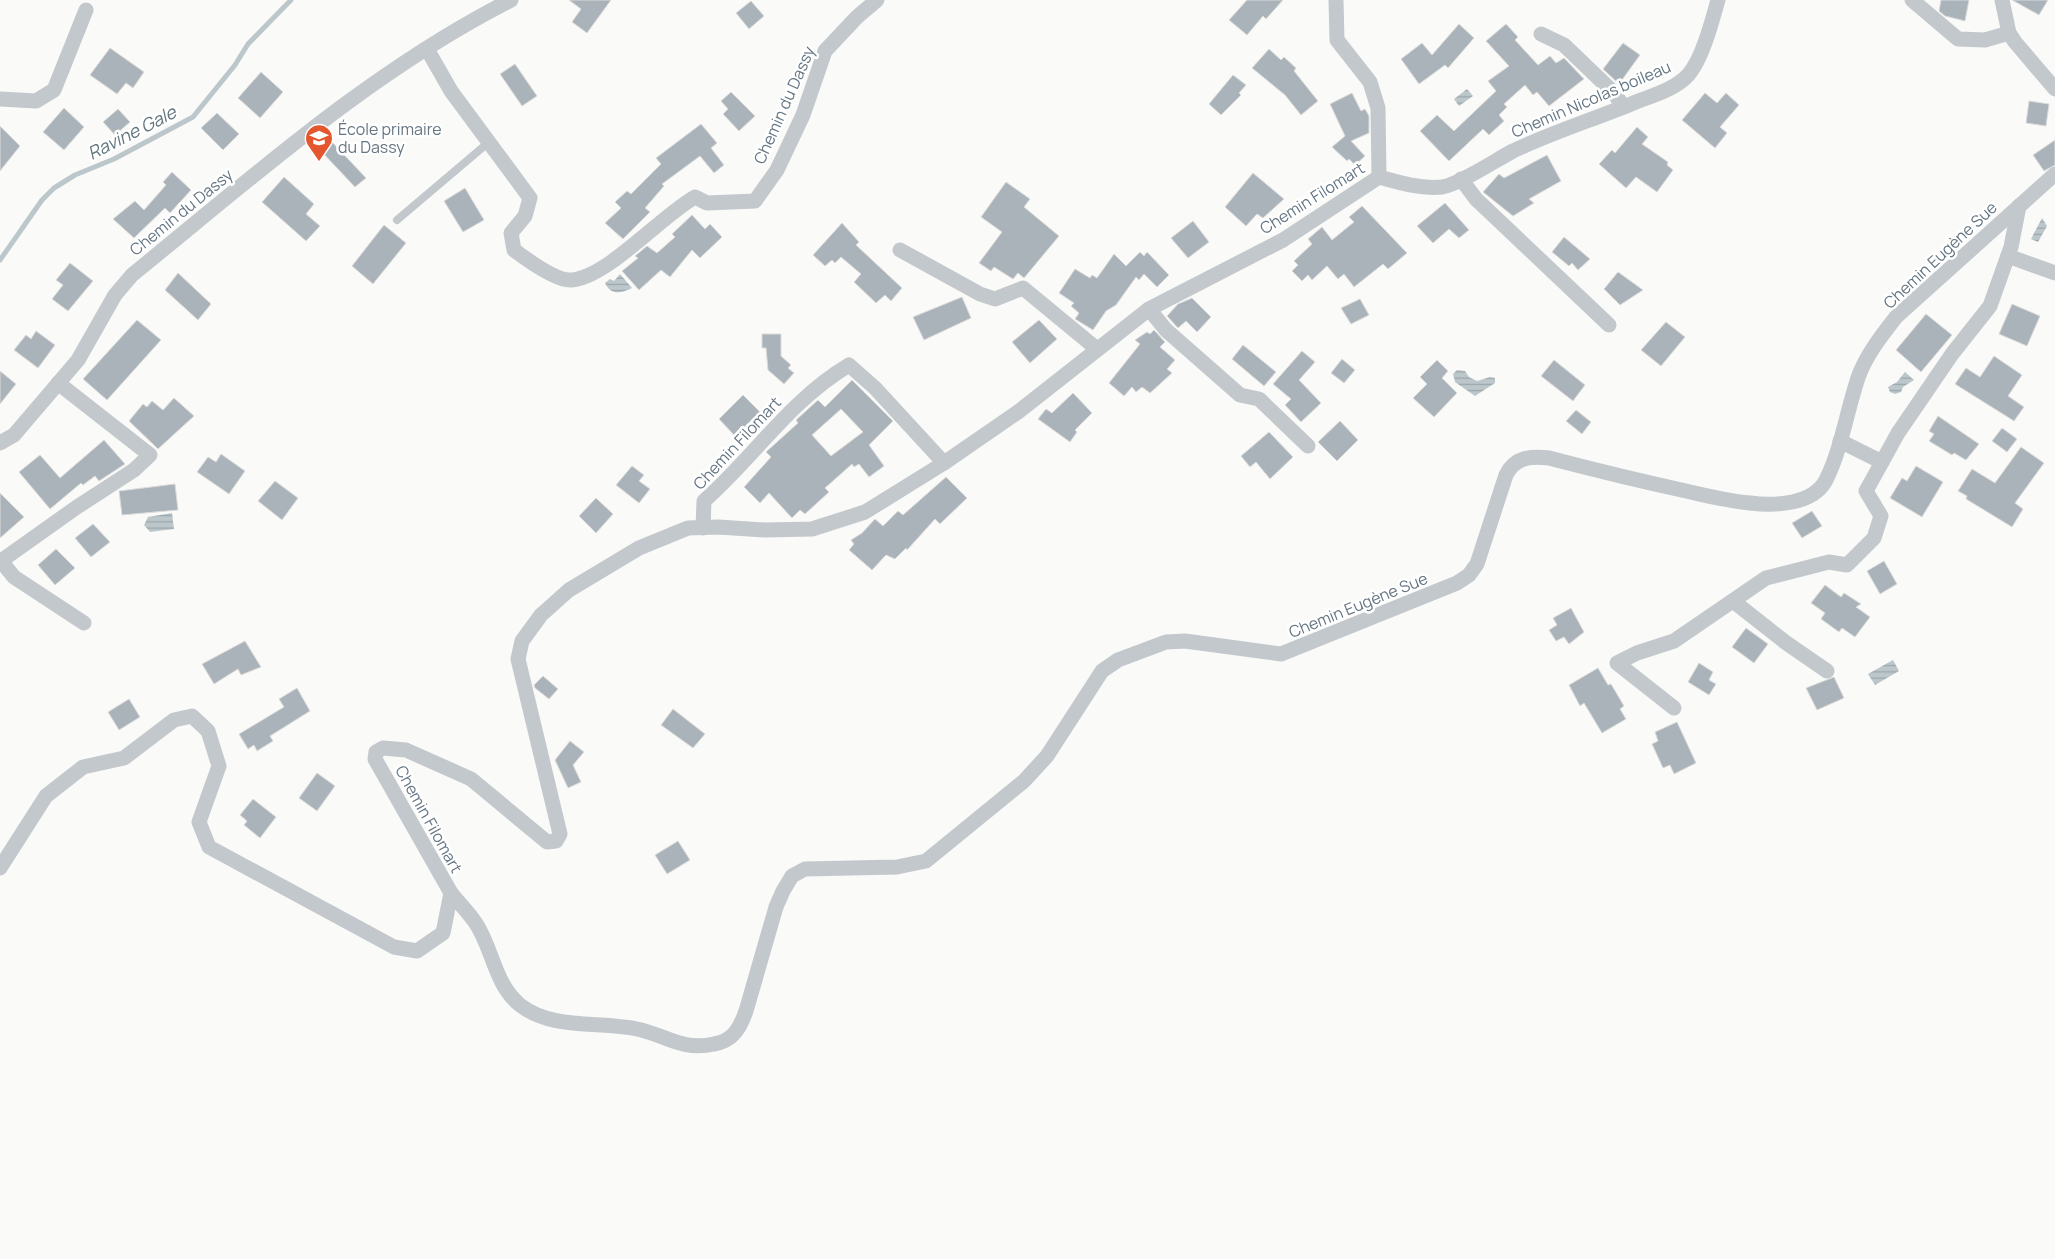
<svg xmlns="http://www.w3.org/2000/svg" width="2055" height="1259" font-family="Manrope,sans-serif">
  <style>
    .water { fill: url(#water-rules) }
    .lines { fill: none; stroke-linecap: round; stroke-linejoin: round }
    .stream { stroke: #bbc7cb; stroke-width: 5 }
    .building { fill: #aab3b9; stroke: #dcdcda; fill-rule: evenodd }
    .service { stroke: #c3c8cc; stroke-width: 8 }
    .minor { stroke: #c3c8cc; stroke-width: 15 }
    .labels { text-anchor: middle; stroke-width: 5; stroke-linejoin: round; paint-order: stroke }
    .street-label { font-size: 16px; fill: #657683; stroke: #fff }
    .poi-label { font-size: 16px; fill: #657683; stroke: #fff; text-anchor: start }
    .water-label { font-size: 18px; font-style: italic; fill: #60757c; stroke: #fff }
  </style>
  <defs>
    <pattern id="water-rules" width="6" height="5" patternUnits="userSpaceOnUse" patternTransform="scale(1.25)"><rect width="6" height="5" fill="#bbc7cb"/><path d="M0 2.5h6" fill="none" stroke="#9ca6aa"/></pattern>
  </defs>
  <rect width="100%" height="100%" fill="#fafaf8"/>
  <g class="water">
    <polygon points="1467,89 1473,96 1459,106 1454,99"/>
    <polygon points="2042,218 2047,226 2038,242 2031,239"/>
    <path d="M620,274l12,14c-10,5 -21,8 -27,-5l5,-4 4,2z"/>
    <polygon points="1457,370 1465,371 1469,377 1477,381 1490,377 1495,378 1495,383 1475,396 1455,382 1453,374"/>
    <polygon points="1905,372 1914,380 1903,387 1901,392 1895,394 1890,392 1888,387 1897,382"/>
    <polygon points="172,513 174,529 150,532 144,525 148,517"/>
    <polygon points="1893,660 1899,671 1875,685 1868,674"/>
  </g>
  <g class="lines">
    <polyline class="stream" points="0,260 42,200 54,188 75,175 114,159 193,117 235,65 248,44 291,0"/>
  </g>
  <g class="building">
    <polygon points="569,0 611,0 587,33 572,22 581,9"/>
    <polygon points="1247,0 1283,0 1266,19 1263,16 1247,35 1229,20"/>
    <polygon points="1941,0 1969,0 1965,21 1945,16 1939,11"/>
    <polygon points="2012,0 2048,0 2039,15"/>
    <polygon points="751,1 764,16 749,29 736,13"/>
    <polygon points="1459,24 1474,38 1448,68 1445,65 1419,84 1401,59 1422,43 1432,55"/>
    <polygon points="1506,24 1518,37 1515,40 1538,65 1550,56 1556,63 1564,58 1584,79 1549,106 1537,92 1533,95 1525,85 1504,104 1507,107 1499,115 1504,121 1489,135 1483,129 1449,161 1420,131 1437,115 1454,131 1496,91 1488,81 1509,66 1486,41"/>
    <polygon points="1623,43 1640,55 1619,84 1603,69"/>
    <polygon points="110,48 144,72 133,88 126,83 117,94 90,75"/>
    <polygon points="1269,49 1281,60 1284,57 1296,68 1294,71 1318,101 1301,115 1285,95 1252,68"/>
    <polygon points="515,64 537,96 522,106 500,74"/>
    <polygon points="261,72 283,92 260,118 238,98"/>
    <polygon points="1233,75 1246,85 1239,93 1241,95 1221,115 1209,104"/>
    <polygon points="731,92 755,116 739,131 723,114 728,109 721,101"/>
    <polygon points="1352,93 1361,111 1365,109 1369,116 1369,133 1351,141 1365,156 1355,165 1349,159 1347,161 1332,147 1345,136 1330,104"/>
    <polygon points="1705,93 1717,103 1726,93 1739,105 1720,127 1727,133 1715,148 1682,120"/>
    <polygon points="2029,101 2049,104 2046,126 2026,123"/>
    <polygon points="64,108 84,127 64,150 43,132"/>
    <polygon points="118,109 130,122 115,135 103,122"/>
    <polygon points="217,113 239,134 223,150 201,128"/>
    <polygon points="701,124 717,143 711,148 724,165 714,173 700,156 662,184 664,186 645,208 650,212 623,239 605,223 621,208 615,202 627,191 631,194 661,164 656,158"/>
    <polygon points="0,126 20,146 0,171"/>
    <polygon points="1637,127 1648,137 1642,144 1668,162 1667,165 1673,170 1657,192 1636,177 1626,188 1599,164 1612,150 1615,153"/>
    <polygon points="2055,140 2055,165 2044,171 2033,155"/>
    <polygon points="331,141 366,178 355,187 320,150"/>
    <polygon points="1547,155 1561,181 1529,199 1534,203 1513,216 1483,192 1499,174 1504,178"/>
    <polygon points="172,172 191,190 170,213 165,208 134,238 113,219 135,201 144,210 166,185 163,182"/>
    <polygon points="1253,173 1284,199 1263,218 1257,214 1246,226 1225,207"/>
    <polygon points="284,177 314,204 306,214 320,226 306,241 262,202"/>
    <polygon points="1006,182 1030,199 1024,207 1059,236 1024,278 1018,273 1013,279 994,267 991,271 979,263 1002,232 981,217"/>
    <polygon points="465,188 484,220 463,232 444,201"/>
    <polygon points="1445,203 1469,230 1459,238 1449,229 1433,243 1417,226"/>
    <polygon points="1362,206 1407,253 1388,269 1383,264 1354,287 1344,274 1338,279 1327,266 1312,280 1308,275 1302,281 1292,271 1298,265 1294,261 1312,244 1308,239 1322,227 1332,240 1354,222 1349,217"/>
    <polygon points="692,215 705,229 710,224 722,237 700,258 692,250 670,277 661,270 639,290 622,271 638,258 635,256 647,246 657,253 675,237 672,234"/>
    <polygon points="1193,221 1209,242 1188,258 1171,238"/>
    <polygon points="842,223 859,242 856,245 902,288 891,301 885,295 876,303 854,282 861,274 841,257 835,263 832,260 825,266 813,255"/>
    <polygon points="384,225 406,243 373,284 352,266"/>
    <polygon points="1564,237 1590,259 1578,270 1572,263 1569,266 1552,252"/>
    <polygon points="1140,252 1144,256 1147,252 1169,275 1157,287 1144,274 1139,280 1136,277 1116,305 1106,311 1093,330 1075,319 1079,313 1071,306 1074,303 1059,293 1075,269 1090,278 1092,275 1097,278 1114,254 1126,266"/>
    <polygon points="70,263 93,281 68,311 52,299 63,285 56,280"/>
    <polygon points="1618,272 1643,290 1620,305 1604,289"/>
    <polygon points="178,273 211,304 198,320 165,290"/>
    <polygon points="962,297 971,318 924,340 913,317"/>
    <polygon points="1192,298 1211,317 1197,332 1186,321 1178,328 1167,316 1178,304"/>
    <polygon points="1360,299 1369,315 1351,324 1341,308"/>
    <polygon points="2012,304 2040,316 2027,346 1999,334"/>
    <polygon points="1926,314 1952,335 1921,372 1896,350"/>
    <polygon points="137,320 161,340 107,400 83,379"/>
    <polygon points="1039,320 1057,339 1030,363 1012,342"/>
    <polygon points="1666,322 1685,337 1661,366 1641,350"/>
    <polygon points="1154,330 1165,342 1160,347 1175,360 1167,369 1172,373 1150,393 1142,387 1136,392 1132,387 1124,396 1109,383 1140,344 1135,340 1147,332 1150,334"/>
    <polygon points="36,331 55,345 38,368 14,350 26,335 31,339"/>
    <polygon points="762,334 781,334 781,356 791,365 788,368 794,373 784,384 768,370 766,348 762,348"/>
    <polygon points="1243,345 1276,372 1264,386 1232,359"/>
    <polygon points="1302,351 1315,362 1299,380 1321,403 1301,422 1285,405 1291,399 1273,384"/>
    <polygon points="1994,356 2022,375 2008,396 2024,407 2014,421 1955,384 1966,368 1980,377"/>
    <polygon points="1342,359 1355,370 1344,383 1331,373"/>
    <polygon points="1437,360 1448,371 1442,378 1457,393 1434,417 1413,398 1427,384 1420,377"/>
    <polygon points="1554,360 1585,385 1573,401 1541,376"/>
    <polygon points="0,371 16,384 0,404"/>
    <path d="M852,380l41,41 -24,24 15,21 -15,11 -10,-13 -5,3 -2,-3 -27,24 4,4 -24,22 -5,-4 -8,8 -23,-25 -9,10 -16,-16 27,-30 -5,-5 32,-29 -2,-3 22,-20 7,7zM841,409l22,23 -32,24 -19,-21z"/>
    <polygon points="1073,393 1092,413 1075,430 1077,432 1070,442 1038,419 1046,409 1052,413"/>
    <polygon points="743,395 760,412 735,436 719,419"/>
    <polygon points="174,398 194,416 158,449 129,421 143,404 147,407 152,401 163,410"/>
    <polygon points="1576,410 1591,422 1582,434 1566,421"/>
    <polygon points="1938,416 1979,444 1966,460 1954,453 1952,455 1929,441 1934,434 1929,431"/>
    <polygon points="1340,421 1358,440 1337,461 1318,442"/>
    <polygon points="2002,428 2017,439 2007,452 1992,441"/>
    <polygon points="1269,432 1293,457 1270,479 1256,462 1250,467 1241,456"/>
    <polygon points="104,440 125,464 99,481 95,476 83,485 81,483 50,509 19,472 40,455 60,478"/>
    <polygon points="2021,447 2044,463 2015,503 2023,509 2012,527 1966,499 1967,496 1958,491 1972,469 1995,483"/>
    <polygon points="221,454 245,471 229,494 197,472 208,457 216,462"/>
    <polygon points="632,466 644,475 639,481 650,489 639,503 616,485"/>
    <polygon points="1916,466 1943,482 1922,517 1890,498 1902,478 1907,481"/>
    <polygon points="946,477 967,498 940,524 935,519 907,550 906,548 895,559 886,555 872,570 849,550 854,544 851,540 862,533 875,519 883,526 898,511 903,515"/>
    <polygon points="275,481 298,498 282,520 258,501"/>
    <polygon points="175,484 178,510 122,515 119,491"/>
    <polygon points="0,493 24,517 0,538"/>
    <polygon points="596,498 613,514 596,533 579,516"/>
    <polygon points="1812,511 1822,526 1802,538 1792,523"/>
    <polygon points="93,524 110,542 91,557 75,538"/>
    <polygon points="56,549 75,568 55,585 38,565"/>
    <polygon points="1884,561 1897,584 1880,594 1867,571"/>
    <polygon points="1825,585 1841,597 1844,593 1861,604 1856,607 1870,617 1855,637 1842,628 1839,632 1821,619 1825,613 1811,603"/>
    <polygon points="1571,608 1584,632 1569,644 1564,637 1556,641 1549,630 1557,625 1553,618"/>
    <polygon points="1746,628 1768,644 1754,663 1732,647"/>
    <polygon points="245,641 261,667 241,675 238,669 214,684 202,664"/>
    <polygon points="1699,663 1713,672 1709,680 1716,684 1709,695 1688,682"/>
    <polygon points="1598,668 1608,685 1611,684 1624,706 1620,709 1626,719 1602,733 1584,703 1580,706 1569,685"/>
    <polygon points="543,676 558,689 549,699 535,688 534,685"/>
    <polygon points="1834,677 1844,698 1817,710 1806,688"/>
    <polygon points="297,688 310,711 270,736 273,741 257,751 254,745 248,749 239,734 284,707 279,699"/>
    <polygon points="129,699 140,717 119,730 108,712"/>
    <polygon points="673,709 705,734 693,748 661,725"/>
    <polygon points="1677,722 1696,763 1674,774 1670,765 1663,768 1652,744 1658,741 1655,732"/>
    <polygon points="570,741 584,752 573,765 581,782 568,788 555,760"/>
    <polygon points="317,773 335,786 317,811 299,798"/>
    <polygon points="253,799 276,817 260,838 244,825 247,821 240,815"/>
    <polygon points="678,841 690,860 667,874 655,855"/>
  </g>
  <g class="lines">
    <polyline class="service" points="397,220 489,142"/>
    <g class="minor">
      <polyline points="1336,0 1337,40 1370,82 1378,108 1379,177"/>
      <polyline points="1912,0 1958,39 1985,40 2009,33"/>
      <polyline points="2002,0 2009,33 2015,42 2055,89"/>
      <polyline points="1541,34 1564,45 1613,92 1624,107"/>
      <path d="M427,49l24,42 79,107 -5,18 -14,17 3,17c12,9 42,31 57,30 36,-2 90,-64 124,-83l12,6 48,-2 22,-31 26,-55 22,-64 32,-34 20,-17"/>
      <polyline points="0,99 36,101 54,90 86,10"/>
      <path d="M1379,177c21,6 41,12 63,10 16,-2 54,-27 71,-36 40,-19 82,-32 123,-49 18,-7 40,-13 53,-28 14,-17 23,-53 29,-74"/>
      <polyline points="1461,179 1476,199 1609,325"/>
      <polyline points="900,250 980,294 995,299 1023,288 1097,349"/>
      <polyline points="2008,256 2055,273"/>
      <polyline points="1149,309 1166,330 1240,395 1259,399 1308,446"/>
      <polyline points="58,383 150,455 134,470 77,507 1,561 14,577 84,623"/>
      <polyline points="1840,441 1882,462"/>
      <path d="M0,443l14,-8 64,-75 37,-65 17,-20c121,-98 239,-204 379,-275"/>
      <path d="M703,528l1,-27c51,-45 85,-100 145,-136l26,23 69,75"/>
      <polyline points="1733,601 1785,642 1827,671"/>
      <polyline points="1674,708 1617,663 1637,653 1674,641 1766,578 1829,562 1847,565 1874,538 1881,516 1866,491 1898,433 1952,354 1990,306 2011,247 2019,206"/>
      <polyline points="0,868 46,796 83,767 124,758 174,720 192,716 208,731 219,766 199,822 209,847 394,947 417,951 443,933 451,893 375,759 376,752 383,748 406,750 471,779 547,842 556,841 560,834 518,659 522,641 541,615 569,590 639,548 688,528 718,527 765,530 812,529 865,512 944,463 1018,412 1149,309 1283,240 1379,177"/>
      <path d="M451,893c8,10 17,19 24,29 18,26 19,62 45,83 32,25 79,16 117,24 29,6 44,22 77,15 19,-3 26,-16 32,-33l30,-104 7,-16 9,-15 13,-7 92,-2 29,-6 98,-80 23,-25 55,-85 16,-11 48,-18 19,-1 96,13 176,-71 12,-8 8,-11 29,-89c9,-18 24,-19 43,-17 46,12 91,23 137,33 21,5 42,10 64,12 24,3 63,2 76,-23 16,-32 21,-71 33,-105 8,-21 23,-40 37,-58l159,-143"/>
    </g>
  </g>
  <defs>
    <g id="school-pin" transform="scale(1.4375)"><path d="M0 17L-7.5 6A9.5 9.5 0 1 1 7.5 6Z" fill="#e4572e" stroke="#fff"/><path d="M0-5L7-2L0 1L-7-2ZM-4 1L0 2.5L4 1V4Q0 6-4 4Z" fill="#fff"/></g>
  </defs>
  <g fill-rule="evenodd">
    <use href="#school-pin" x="319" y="138"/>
  </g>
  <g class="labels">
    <g class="street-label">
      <text transform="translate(1591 99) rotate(-23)" y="6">Chemin Nicolas boileau</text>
      <text transform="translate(784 105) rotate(-66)" y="6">Chemin du Dassy</text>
      <text transform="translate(1312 198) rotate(-32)" y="6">Chemin Filomart</text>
      <text transform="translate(181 212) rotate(-39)" y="6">Chemin du Dassy</text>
      <text transform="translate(1940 255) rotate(-43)" y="6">Chemin Eugène Sue</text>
      <text transform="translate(737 443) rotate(-47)" y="6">Chemin Filomart</text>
      <text transform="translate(1358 605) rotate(-22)" y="6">Chemin Eugène Sue</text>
      <text transform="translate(429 819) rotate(61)" y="6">Chemin Filomart</text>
    </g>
    <g class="poi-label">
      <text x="338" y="135">École primaire<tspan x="338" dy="18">du Dassy</tspan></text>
    </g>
    <g class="water-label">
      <text transform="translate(132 133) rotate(-27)" y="6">Ravine Gale</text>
    </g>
  </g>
</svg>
